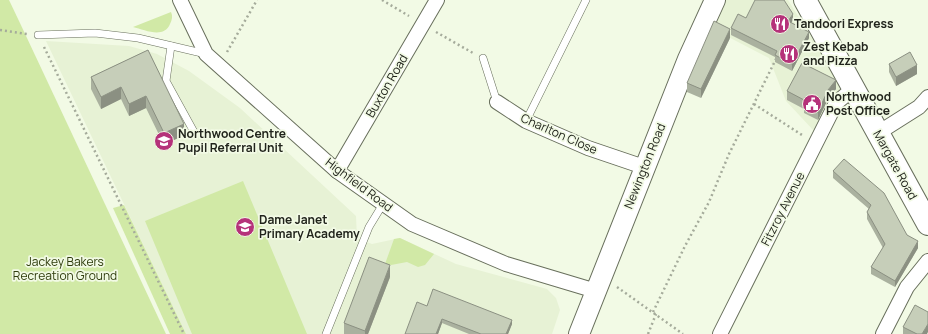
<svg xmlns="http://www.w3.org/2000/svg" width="928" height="334" font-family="Manrope,sans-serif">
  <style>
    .built { fill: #e7f2d5 }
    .green { fill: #d1e9a6 }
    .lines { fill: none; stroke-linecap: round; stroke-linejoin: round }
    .service-casing { stroke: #686f5c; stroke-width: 8 }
    .minor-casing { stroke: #686f5c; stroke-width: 16 }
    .secondary-casing { stroke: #686f5c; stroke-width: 22 }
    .primary-casing { stroke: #686f5c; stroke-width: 24 }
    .path { stroke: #a5ab9b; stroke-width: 2.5; stroke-dasharray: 2 3; stroke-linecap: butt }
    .service { stroke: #fff; stroke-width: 7 }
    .minor { stroke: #fff; stroke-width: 14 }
    .secondary { stroke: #fff; stroke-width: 20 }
    .primary { stroke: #fff; stroke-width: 22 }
    .wall { fill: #aab19f }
    .shaded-wall { fill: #8b9082 }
    .building { fill: #c6ceb9; stroke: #8b9082 }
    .labels { text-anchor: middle; stroke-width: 3.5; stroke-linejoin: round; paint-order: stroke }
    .poi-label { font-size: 12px; font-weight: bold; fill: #21241c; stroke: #f2fae5; text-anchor: start }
    .street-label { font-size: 12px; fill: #21241c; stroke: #f2fae5 }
    .park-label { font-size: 12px; fill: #2f3d0d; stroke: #f2fae5 }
  </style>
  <rect width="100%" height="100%" fill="#f2fae5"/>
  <g class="built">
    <polygon points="721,0 788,0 842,86 814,131 786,101 769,58 711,28"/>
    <polygon points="46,41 129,46 157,54 189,71 240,108 356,216 357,238 372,244 400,238 456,264 547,289 556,298 560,310 552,334 186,334"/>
  </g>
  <g class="green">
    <polygon points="0,0 9,0 19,21 166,334 0,334"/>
    <path d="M171,12c2,4 1,8 -1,12 -6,15 -25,6 -37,3z"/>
    <polygon points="243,181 307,334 192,334 145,221"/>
    <polygon points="124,205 186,334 170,334 113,208"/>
    <polygon points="400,238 434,254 425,265 418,267 407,262 391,265 385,264 394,239"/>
  </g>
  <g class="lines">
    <g class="service-casing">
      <g id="service">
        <polyline points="38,35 95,33 138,38 206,54"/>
        <polyline points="171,46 166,81 194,132"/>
        <polyline points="483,58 497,102"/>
        <polyline points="526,121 586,0"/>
        <polyline points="326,334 369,227 383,204"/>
      </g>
    </g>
    <g class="minor-casing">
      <g id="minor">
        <polyline points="180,0 206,54 337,171 412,224 506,264 596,291"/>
        <polyline points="497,102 526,121 588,148 644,167"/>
        <polyline points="878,133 919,107 928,97"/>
        <polyline points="337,171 437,0"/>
        <polyline points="720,334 836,103 853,89"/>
        <polyline points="883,334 907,287 928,261"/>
      </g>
    </g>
    <g class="secondary-casing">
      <polyline id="secondary" points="579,334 688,59 715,0"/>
    </g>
    <g class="primary-casing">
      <polyline id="primary" points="805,0 928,224"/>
    </g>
    <g class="path">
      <polyline points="382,0 409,16"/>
      <polyline points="0,30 27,34"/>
      <polyline points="436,32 473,53"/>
      <polyline points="44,47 184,334"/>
      <polyline points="227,52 257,0"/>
      <polyline points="754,104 802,135"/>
      <polyline points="617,287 683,334"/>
      <polyline points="653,312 685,246 709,202 729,154 776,59"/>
      <polyline points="648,334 656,314"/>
    </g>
    <use href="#service" class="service"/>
    <use href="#minor" class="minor"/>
    <use href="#secondary" class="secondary"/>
    <use href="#primary" class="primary"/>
  </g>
  <g class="wall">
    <polygon points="746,18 793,20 791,23 809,38 792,71 775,62 775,57 731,35 731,28"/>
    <polygon points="730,38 701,98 687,92 687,83"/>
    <polygon points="148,50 184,135 164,145 146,108 129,116 121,99 101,109 91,89 91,77"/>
    <polygon points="889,64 917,74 896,86 889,72"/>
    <polygon points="836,89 828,99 818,120 804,113 804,109 787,100 787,91"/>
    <polygon points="833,171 907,235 918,248 895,287 871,274 871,267 883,248 867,219 867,212 869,209 833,178"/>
    <polygon points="390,277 368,334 344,334 344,323"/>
    <polygon points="427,306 512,324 508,334 469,334 442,323 438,334 405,334"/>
    <polygon points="903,327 927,334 903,334"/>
  </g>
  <g class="shaded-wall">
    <polygon points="793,14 793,20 788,28 788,21"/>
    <polygon points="730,29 730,38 701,98 701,89"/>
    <polygon points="809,32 809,38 792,71 792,64"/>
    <polygon points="917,65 917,74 896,86 896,77"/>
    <polygon points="836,80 836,89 828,99 818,120 818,112 828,90"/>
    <polygon points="121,87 121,99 101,109 101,97"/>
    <polygon points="146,96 146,108 129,116 129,104"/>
    <polygon points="184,124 184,135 164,145 164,133"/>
    <polygon points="918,241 918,248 895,287 895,281"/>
    <polygon points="390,265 390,277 368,334 365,334 365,331"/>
    <polygon points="442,319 442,323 438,334 436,334"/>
    <polygon points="512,320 512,324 508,334 506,334"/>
    <polygon points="928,324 928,332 927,334 922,334"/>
  </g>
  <g class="building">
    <polygon points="755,0 784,0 793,14 788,21 809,32 792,64 775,55 777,51 731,28 738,14 746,18"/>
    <polygon points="714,21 730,29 701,89 687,83"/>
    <polygon points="148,50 184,124 164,133 146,96 129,104 121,87 101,97 91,77"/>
    <polygon points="910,52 917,65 896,77 889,64"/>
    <polygon points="802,63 836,80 828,90 818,112 804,105 806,101 787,91"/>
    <polygon points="844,159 884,193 907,235 918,241 895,281 871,267 885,244 867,212 871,205 833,171"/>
    <polygon points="369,257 390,265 365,331 344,323"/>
    <polygon points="433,289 512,320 506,334 481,334 442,319 436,334 405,334 417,302 427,306"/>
    <polygon points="915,305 928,312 928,324 922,334 917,334 903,327"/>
  </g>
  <defs>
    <g id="restaurant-disc" transform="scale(1)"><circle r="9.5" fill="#b5327a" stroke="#f2fae5"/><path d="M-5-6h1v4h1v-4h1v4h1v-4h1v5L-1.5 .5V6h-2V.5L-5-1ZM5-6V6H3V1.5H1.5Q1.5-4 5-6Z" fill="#fff"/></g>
    <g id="civic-disc" transform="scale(1)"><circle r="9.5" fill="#b5327a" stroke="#f2fae5"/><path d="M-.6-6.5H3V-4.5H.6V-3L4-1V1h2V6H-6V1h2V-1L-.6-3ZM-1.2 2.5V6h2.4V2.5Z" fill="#fff"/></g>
    <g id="school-disc" transform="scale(1)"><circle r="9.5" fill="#b5327a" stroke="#f2fae5"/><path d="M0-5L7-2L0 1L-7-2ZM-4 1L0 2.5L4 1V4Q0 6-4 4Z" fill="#fff"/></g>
  </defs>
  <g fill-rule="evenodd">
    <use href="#restaurant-disc" x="780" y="24"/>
    <use href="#restaurant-disc" x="789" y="54"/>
    <use href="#civic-disc" x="812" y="104"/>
    <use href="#school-disc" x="164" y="141"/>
    <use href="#school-disc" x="245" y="227"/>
  </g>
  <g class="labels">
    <g class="poi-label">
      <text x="794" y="28">Tandoori Express</text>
      <text x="803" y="51">Zest Kebab<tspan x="803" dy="14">and Pizza</tspan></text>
      <text x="826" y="101">Northwood<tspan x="826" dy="14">Post Office</tspan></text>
      <text x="178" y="138">Northwood Centre<tspan x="178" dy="14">Pupil Referral Unit</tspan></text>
      <text x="259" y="224">Dame Janet<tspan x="259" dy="14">Primary Academy</tspan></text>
    </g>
    <g class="street-label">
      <text transform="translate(387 86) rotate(-60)" y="4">Buxton Road</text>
      <text transform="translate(559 134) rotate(24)" y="4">Charlton Close</text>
      <text transform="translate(895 165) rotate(61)" y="4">Margate Road</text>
      <text transform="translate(645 166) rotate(-68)" y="4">Newington Road</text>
      <text transform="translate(359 185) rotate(37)" y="4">Highfield Road</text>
      <text transform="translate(783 209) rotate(-63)" y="4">Fitzroy Avenue</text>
    </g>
    <g class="park-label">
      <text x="65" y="266">Jackey Bakers<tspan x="65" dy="14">Recreation Ground</tspan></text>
    </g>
  </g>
</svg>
